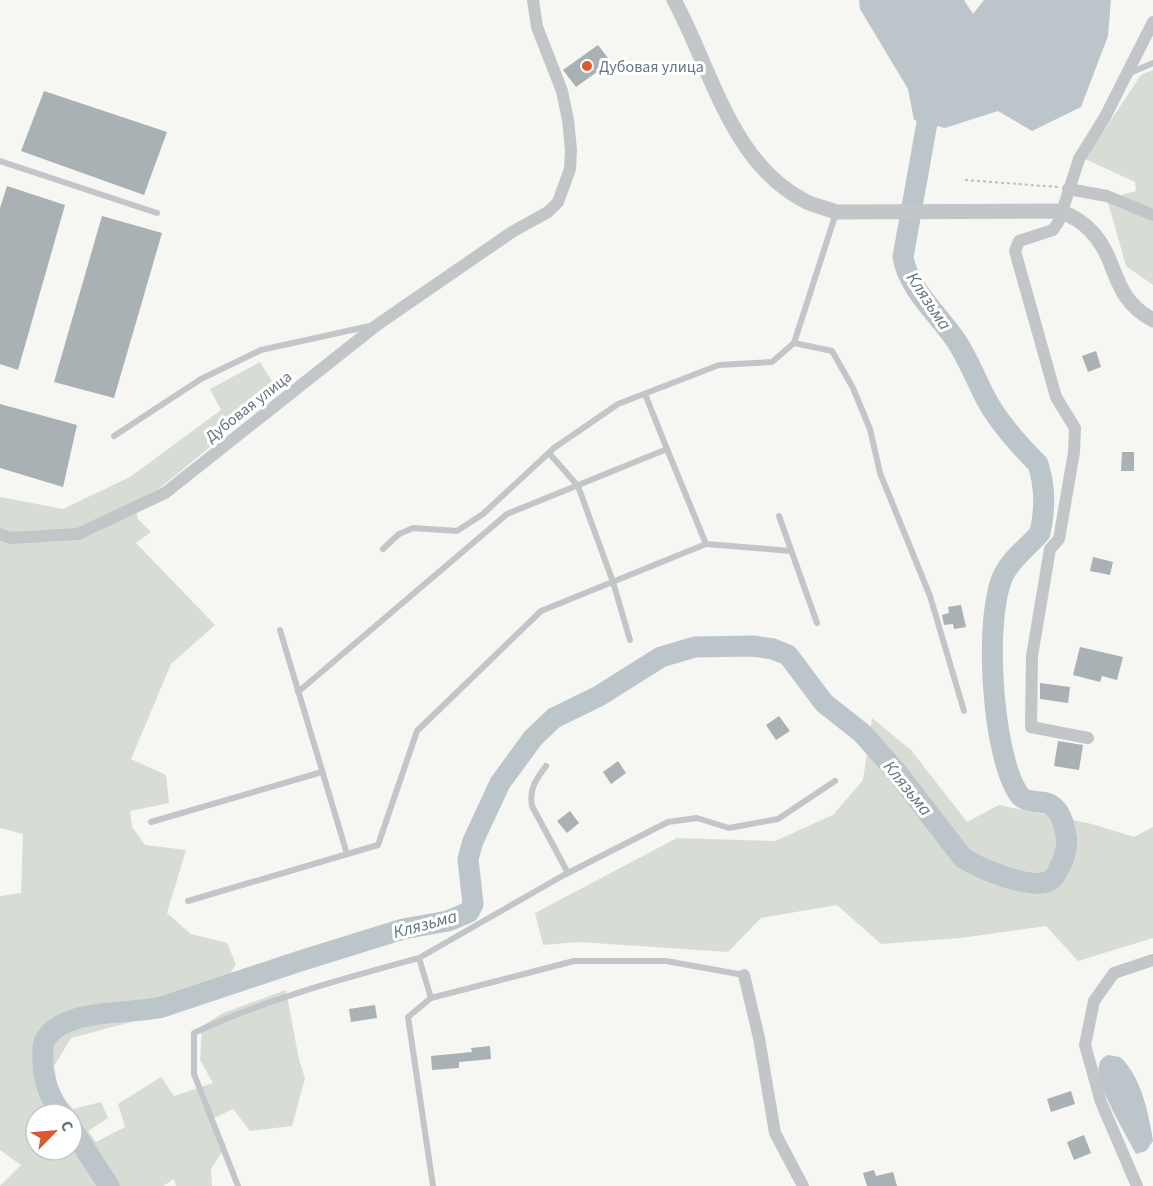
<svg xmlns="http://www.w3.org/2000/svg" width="1153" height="1186" font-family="'Source Sans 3',sans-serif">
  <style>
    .green { fill: #d7ddd4; fill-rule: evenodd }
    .water { fill: #bcc5ca }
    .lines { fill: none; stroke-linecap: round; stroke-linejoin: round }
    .river { stroke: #bcc5ca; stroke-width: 21 }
    .building { fill: #a9b1b5 }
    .path { stroke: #bcbec0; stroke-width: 2; stroke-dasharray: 3 3; stroke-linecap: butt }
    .service { stroke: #c2c6c9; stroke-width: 6 }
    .minor { stroke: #c2c6c9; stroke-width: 12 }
    .tertiary { stroke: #c2c6c9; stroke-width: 15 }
    .poi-dot { fill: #db592f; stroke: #fff; stroke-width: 2 }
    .labels { text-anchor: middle; stroke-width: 6; stroke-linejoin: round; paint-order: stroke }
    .poi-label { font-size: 16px; fill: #677683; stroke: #fff; text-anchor: start }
    .street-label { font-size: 16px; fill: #677683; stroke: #fff }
    .water-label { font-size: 18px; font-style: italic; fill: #63777f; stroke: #fff }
  </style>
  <rect width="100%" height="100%" fill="#f6f6f3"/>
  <g class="green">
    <polygon points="1153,70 1153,285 1126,266 1107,199 1136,191 1135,182 1085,159 1141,75"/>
    <path d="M260,362l18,29 -118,97 -26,14 4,17 13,13 -15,11 79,82 -44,39 -40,95 35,16 3,28 -39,8 2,16 13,18 41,5 -19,63 24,21 36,9 9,21 -22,36 -143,38 -17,28 5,28 14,15 28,-7 7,16 -20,13 8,11 29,-15 -7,-23 43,-27 13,19 39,-13 -13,-23 2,-34 21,-13 63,-23 13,70 6,18 -13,48 -42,5 -17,-22 -23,11 16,25 -15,24 1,17h-36l-2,-7 -11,7h-163l21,-21 -21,-15v-254l21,-3 2,-59 -23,-6v-331l63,12 67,-32 91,-67 -11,-21zM36,1114h36v36h-36z"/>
    <polygon points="872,718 911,750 967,822 999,805 1092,824 1134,837 1153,827 1153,938 1078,961 1046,926 961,938 881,944 837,905 761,918 728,952 579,942 543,945 535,913 677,838 775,841 833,815 863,780"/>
  </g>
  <g class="water">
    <polygon points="859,0 964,0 973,14 984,0 1111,0 1108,36 1081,107 1032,131 998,111 945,128 914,120 908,89 860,9"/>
    <path d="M1108,1055l12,2c21,19 29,57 33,84l-7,10 -10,3c-9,-18 -42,-71 -37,-89 1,-5 4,-8 9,-10z"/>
  </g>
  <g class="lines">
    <g class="river">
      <path d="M62,1114c-12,-16 -20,-36 -19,-56 0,-6 -1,-13 2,-18 19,-33 85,-25 117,-33l135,-45 106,-33 45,-8 21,-9 4,-8 -5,-45 5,-18 27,-58 33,-45 21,-20 45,-22 62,-39 34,-10 58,-1 20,3 15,6 36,48 38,30 33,37 68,88c18,11 67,32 86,23 6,-3 9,-10 11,-15 5,-9 8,-20 6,-31 -9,-51 -35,-22 -48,-42 -26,-40 -35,-177 -14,-219 9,-17 24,-27 36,-41 5,-22 5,-47 -2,-69 -20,-20 -41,-43 -54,-69 -9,-18 -16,-36 -27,-53 -17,-26 -49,-53 -54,-85l29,-162"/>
      <polyline points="72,1129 109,1186"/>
    </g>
  </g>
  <g class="building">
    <polygon points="598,45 611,62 576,87 563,70"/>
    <polygon points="44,91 167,132 144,195 21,151"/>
    <polygon points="7,186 65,205 18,370 0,364 0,208"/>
    <polygon points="102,216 162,233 114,398 54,382"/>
    <polygon points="1096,351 1101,367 1088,372 1082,356"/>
    <polygon points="0,404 77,425 63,487 0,468"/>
    <polygon points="1122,452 1134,452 1134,471 1121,471"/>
    <polygon points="1093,557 1113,562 1110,575 1090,571"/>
    <polygon points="961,605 966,627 954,629 953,624 944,625 942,615 949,613 948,607"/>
    <polygon points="1080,647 1123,657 1117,680 1102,676 1100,682 1073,675"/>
    <polygon points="1040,683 1070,687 1068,703 1040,699"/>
    <polygon points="779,716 790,731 776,740 766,725"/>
    <polygon points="1058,741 1083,745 1079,770 1054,766"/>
    <polygon points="618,761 626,773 611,784 603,772"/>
    <polygon points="570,811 579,823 567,833 557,821"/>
    <polygon points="375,1005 377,1018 351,1022 349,1009"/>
    <polygon points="490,1046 491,1059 459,1062 459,1068 432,1070 431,1056 472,1052 471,1048"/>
    <polygon points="1071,1091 1075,1104 1051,1112 1047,1099"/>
    <polygon points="1084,1135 1091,1153 1074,1160 1067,1142"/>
    <polygon points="874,1170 876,1176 893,1172 897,1186 867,1186 863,1173"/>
  </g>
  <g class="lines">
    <polyline class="path" points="965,180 1058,187"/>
    <g class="service">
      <polyline points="1130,73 1153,63"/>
      <polyline points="0,161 157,213"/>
      <polyline points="794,343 832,351 853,388 870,429 880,473 930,596 964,711"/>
      <polyline points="645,394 667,449"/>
      <polyline points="114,436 201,379 261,350 370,326"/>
      <polyline points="549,453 578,486 613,582 630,640"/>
      <polyline points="779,516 817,623"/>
      <polyline points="383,549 399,534 413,528 457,531 483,514 554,448 618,404 719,365 772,362 794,343 836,213"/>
      <polyline points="280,630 347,854"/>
      <polyline points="298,692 507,514 667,449 706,544"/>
      <path d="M546,766c-10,13 -17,23 -14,40l36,67"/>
      <polyline points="151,822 322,772"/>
      <polyline points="188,901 378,845 417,731 541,611 706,544 791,551"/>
      <polyline points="744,975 666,961 574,961 431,998 419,958 564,875 668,822 697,818 729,828 778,819 835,781"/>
      <polyline points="431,998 408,1017 433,1186"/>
      <path d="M238,1186l-44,-112v-41c72,-34 148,-54 225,-75"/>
    </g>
    <g class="minor">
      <polyline points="1068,189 1107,196 1153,215"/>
      <polyline points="0,534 10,538 78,534 165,493 377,325 512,232 548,212 558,202 570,169 571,150 568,120 562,91 537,27 533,0"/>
      <polyline points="1088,738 1031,727 1032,656 1050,549 1059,539 1074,452 1075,428 1056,397 1015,251 1019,241 1053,230 1059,221 1079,159 1105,117 1153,22"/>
      <polyline points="744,975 759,1038 775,1133 803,1186"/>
      <polyline points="1137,1186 1101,1102 1085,1045 1094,1001 1114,973 1153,960"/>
    </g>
    <path class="tertiary" d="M674,0c37,67 56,163 131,201 10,5 21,7 31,11l224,-1c12,5 22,10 31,20 29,30 18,65 62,89"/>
  </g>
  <circle class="poi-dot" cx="587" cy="66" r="6"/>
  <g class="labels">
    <g class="poi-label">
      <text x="599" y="72">Дубовая улица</text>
    </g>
    <g class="street-label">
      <text transform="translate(248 406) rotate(-38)" y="6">Дубовая улица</text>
    </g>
    <g class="water-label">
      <text transform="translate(929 301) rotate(56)" y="6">Клязьма</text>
      <text transform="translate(908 788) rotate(51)" y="6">Клязьма</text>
      <text transform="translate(425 924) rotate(-15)" y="6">Клязьма</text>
    </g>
  </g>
  <g transform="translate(54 1132) rotate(65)"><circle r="28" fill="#ffffff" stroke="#c2c8cd" stroke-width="1.5"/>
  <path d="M0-4.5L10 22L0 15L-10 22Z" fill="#db592f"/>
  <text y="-9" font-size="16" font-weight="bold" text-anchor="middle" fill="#677683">С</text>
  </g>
</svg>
